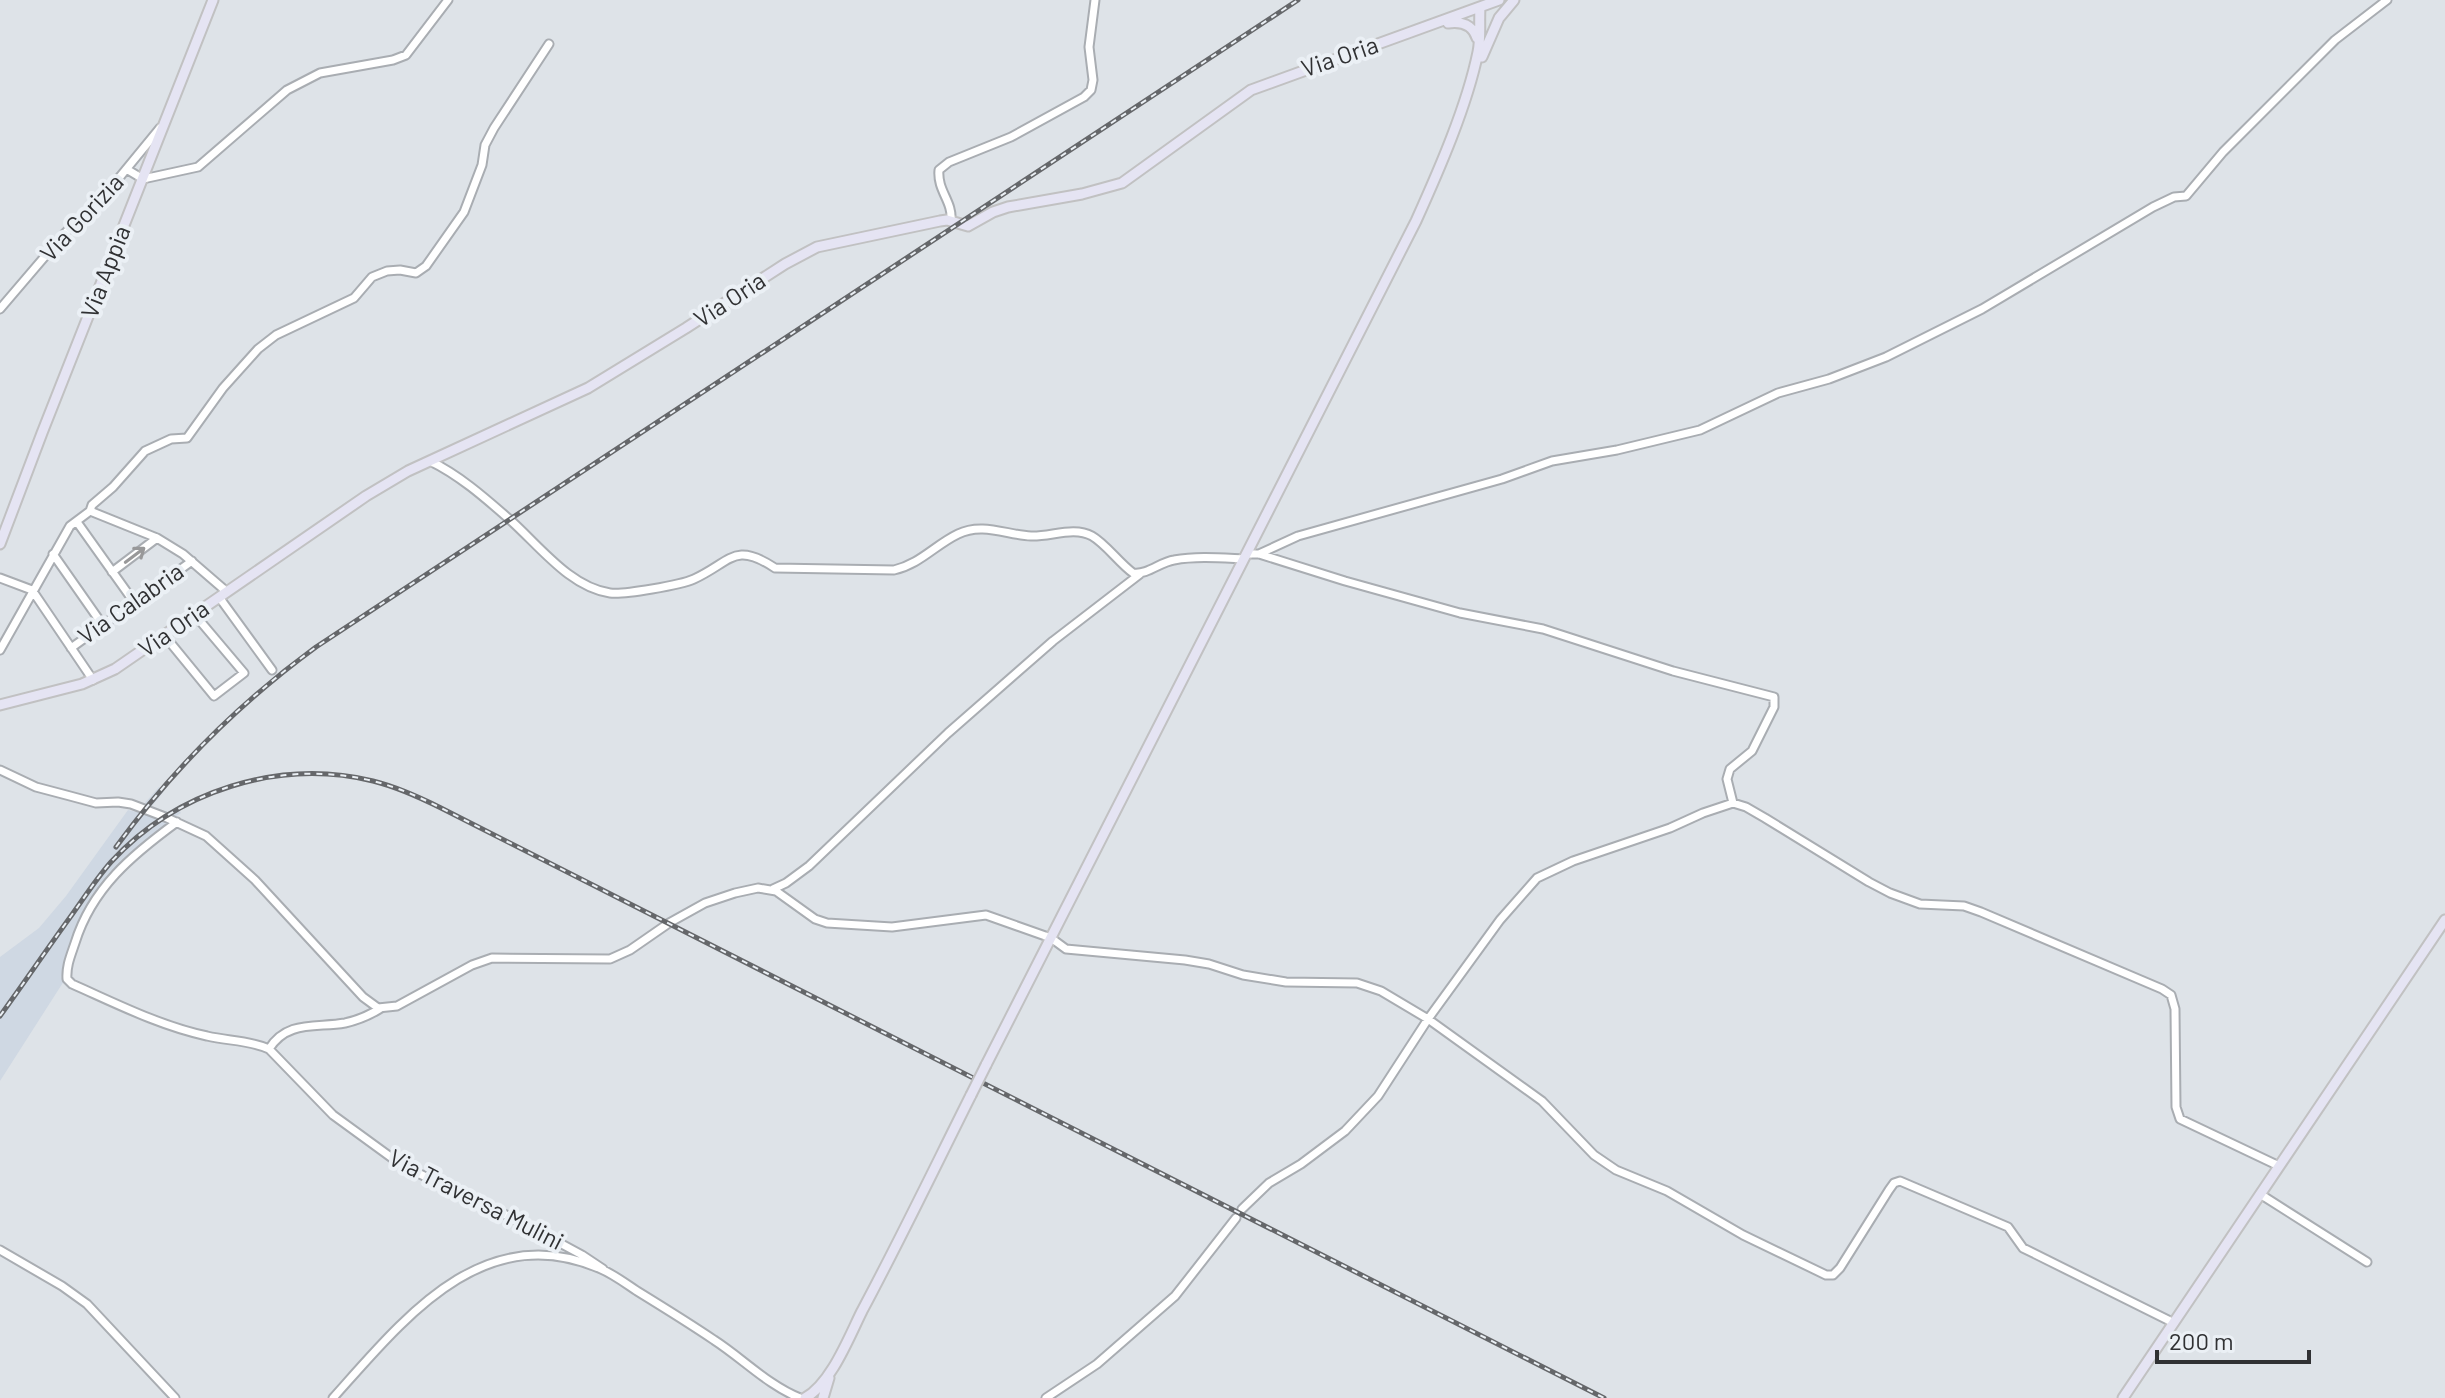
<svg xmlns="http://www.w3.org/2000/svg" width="2445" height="1398" font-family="Barlow,sans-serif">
<rect width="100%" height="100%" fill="#dee3e8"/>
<path fill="#cfd8e3" d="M159,787L164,791L151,807L165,814L176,807L181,813L168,821L169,824L123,860L109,874L81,915L61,977L64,981L0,1081V957L39,928L66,896L128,810L137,812Z"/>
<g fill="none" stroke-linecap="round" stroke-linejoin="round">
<g stroke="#a9adb2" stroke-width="11">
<path id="minor" d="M128,170L143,179L198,167L287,90L320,73L393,60L406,55L448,0
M951,221C953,201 937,191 939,170L949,162L1011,137L1084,97L1091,90L1093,80L1089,47L1095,0
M0,309L64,234L105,195L160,128
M430,461C459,475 484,497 508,518C538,544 569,587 610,593C623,595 681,585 694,579C731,562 734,541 775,568L894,570C920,564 935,545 958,534C982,522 1007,535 1031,536C1050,537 1074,526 1092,536C1106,544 1119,563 1133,573C1148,575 1160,562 1174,560C1197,556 1221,558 1244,559
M90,511L157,538L183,554L227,592
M77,522L134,602
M53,554L102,624
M1247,554H1259L1345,581L1460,613L1543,629L1673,671L1774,697V707L1752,751L1730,769L1727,779L1733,803
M1259,554L1298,536L1502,479L1552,461L1617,450L1700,430L1778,393L1829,379L1886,357L1982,309L2153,207L2174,197L2186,196L2223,152L2335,40L2387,0
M112,572L157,538
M0,578L32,590L93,680
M219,597L272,670
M164,635L214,696L244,673L195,615
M71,648L192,561
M0,650L70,526L90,511L92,505L113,487L145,451L171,439L187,438L223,388L258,349L276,335L354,298L372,277L387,271L400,270L416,273L426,266L464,212L482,165L485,145L494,128L549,44
M0,770L36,787L70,796L96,803L118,802L131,804L165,817L206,836L255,880L363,997L378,1008L397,1006L472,965L492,958L610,959L630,950L669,923L705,903L735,893L758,888L776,891L815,919L827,923L892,927L986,915L1051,938L1066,949L1185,960L1209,964L1243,975L1286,982L1357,983L1381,991L1428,1019L1542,1101L1594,1155L1616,1170L1667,1191L1743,1235L1826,1275H1833L1840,1268L1889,1190L1894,1183L1900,1181L2008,1227L2023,1248L2174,1323
M177,822C132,855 92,888 75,943C71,955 66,966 67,979L72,984C115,1003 160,1026 207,1036C228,1041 249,1040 269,1049L333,1115L403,1166L521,1222L582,1255L603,1269
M773,889L786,883L809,866L948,733L1053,641L1140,574
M269,1049C287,1020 316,1028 345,1023C359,1020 370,1015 381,1008
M2260,1194L2367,1262
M1242,1209L1269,1183L1301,1164L1345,1131L1378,1096L1428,1019L1500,920L1537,878L1573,861L1670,828L1703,813L1733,803L1746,807L1765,818L1869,882L1890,893L1920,904L1964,906L1981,912L2162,989L2171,995L2175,1009L2176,1107L2180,1119L2279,1166
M0,1250L62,1286L87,1304L175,1398
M333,1398C403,1320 483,1217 601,1269C613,1274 625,1283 637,1291C663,1307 689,1323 714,1340C742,1358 769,1386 800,1398
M1046,1398L1097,1364L1175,1296L1236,1218"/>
</g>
<g stroke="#c1c1c2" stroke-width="13">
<path id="major" d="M1448,23C1461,21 1473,25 1477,38
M1482,57L1499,18L1514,0
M0,544L42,433L213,0
M0,705L82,684L115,669L366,496L408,471L588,388L686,328L785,264L817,247L940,221L947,220L968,226L993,212L1008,207L1082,194L1122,183L1251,90L1499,0
M986,1065L1416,221C1439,170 1467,106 1478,52C1481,38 1479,22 1480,8
M805,1398C831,1384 849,1337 862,1311C900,1240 935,1167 971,1095
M823,1398L829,1378
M2123,1398L2445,920"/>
</g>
<use href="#minor" stroke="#fff" stroke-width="7"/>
<use href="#major" stroke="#e5e4f3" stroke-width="9"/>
<g stroke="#65676a" stroke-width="5">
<path id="rail" d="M116,847C173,769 238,704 316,647L1298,0
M0,1016C24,983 47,949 71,916C84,898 96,879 111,862C176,791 279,758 373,781C397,787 419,797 441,808L1604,1398"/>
</g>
<use href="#rail" stroke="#ebf0f5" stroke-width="2" stroke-dasharray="6" stroke-linecap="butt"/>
<g stroke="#c1c1c2" stroke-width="13" stroke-linecap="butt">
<path id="major-bridge" d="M971,1095L986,1065"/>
</g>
<use href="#major-bridge" stroke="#e5e4f3" stroke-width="9"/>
</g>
<defs><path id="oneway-shaft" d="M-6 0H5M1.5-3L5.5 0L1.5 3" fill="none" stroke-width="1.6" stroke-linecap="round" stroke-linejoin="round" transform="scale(2)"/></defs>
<use stroke="#989899" href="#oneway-shaft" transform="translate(135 555) rotate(-37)"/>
<g text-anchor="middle" stroke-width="8" stroke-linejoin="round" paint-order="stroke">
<g font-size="24" fill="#303133" stroke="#ebf0f5">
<text transform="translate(1340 57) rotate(-19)" y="8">Via Oria</text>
<text transform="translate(82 218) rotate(-47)" y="8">Via Gorizia</text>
<text transform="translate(106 272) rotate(-69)" y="8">Via Appia</text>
<text transform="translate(730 300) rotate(-33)" y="8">Via Oria</text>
<text transform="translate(131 604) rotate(-35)" y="8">Via Calabria</text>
<text transform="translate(174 629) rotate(-35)" y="8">Via Oria</text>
<text transform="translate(476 1200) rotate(27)" y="8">Via Traversa Mulini</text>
</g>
</g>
<path d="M2157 1350v12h152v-12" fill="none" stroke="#303133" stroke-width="4"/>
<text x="2169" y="1350" font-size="24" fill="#303133" stroke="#ebf0f5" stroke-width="6" paint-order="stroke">200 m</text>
</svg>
